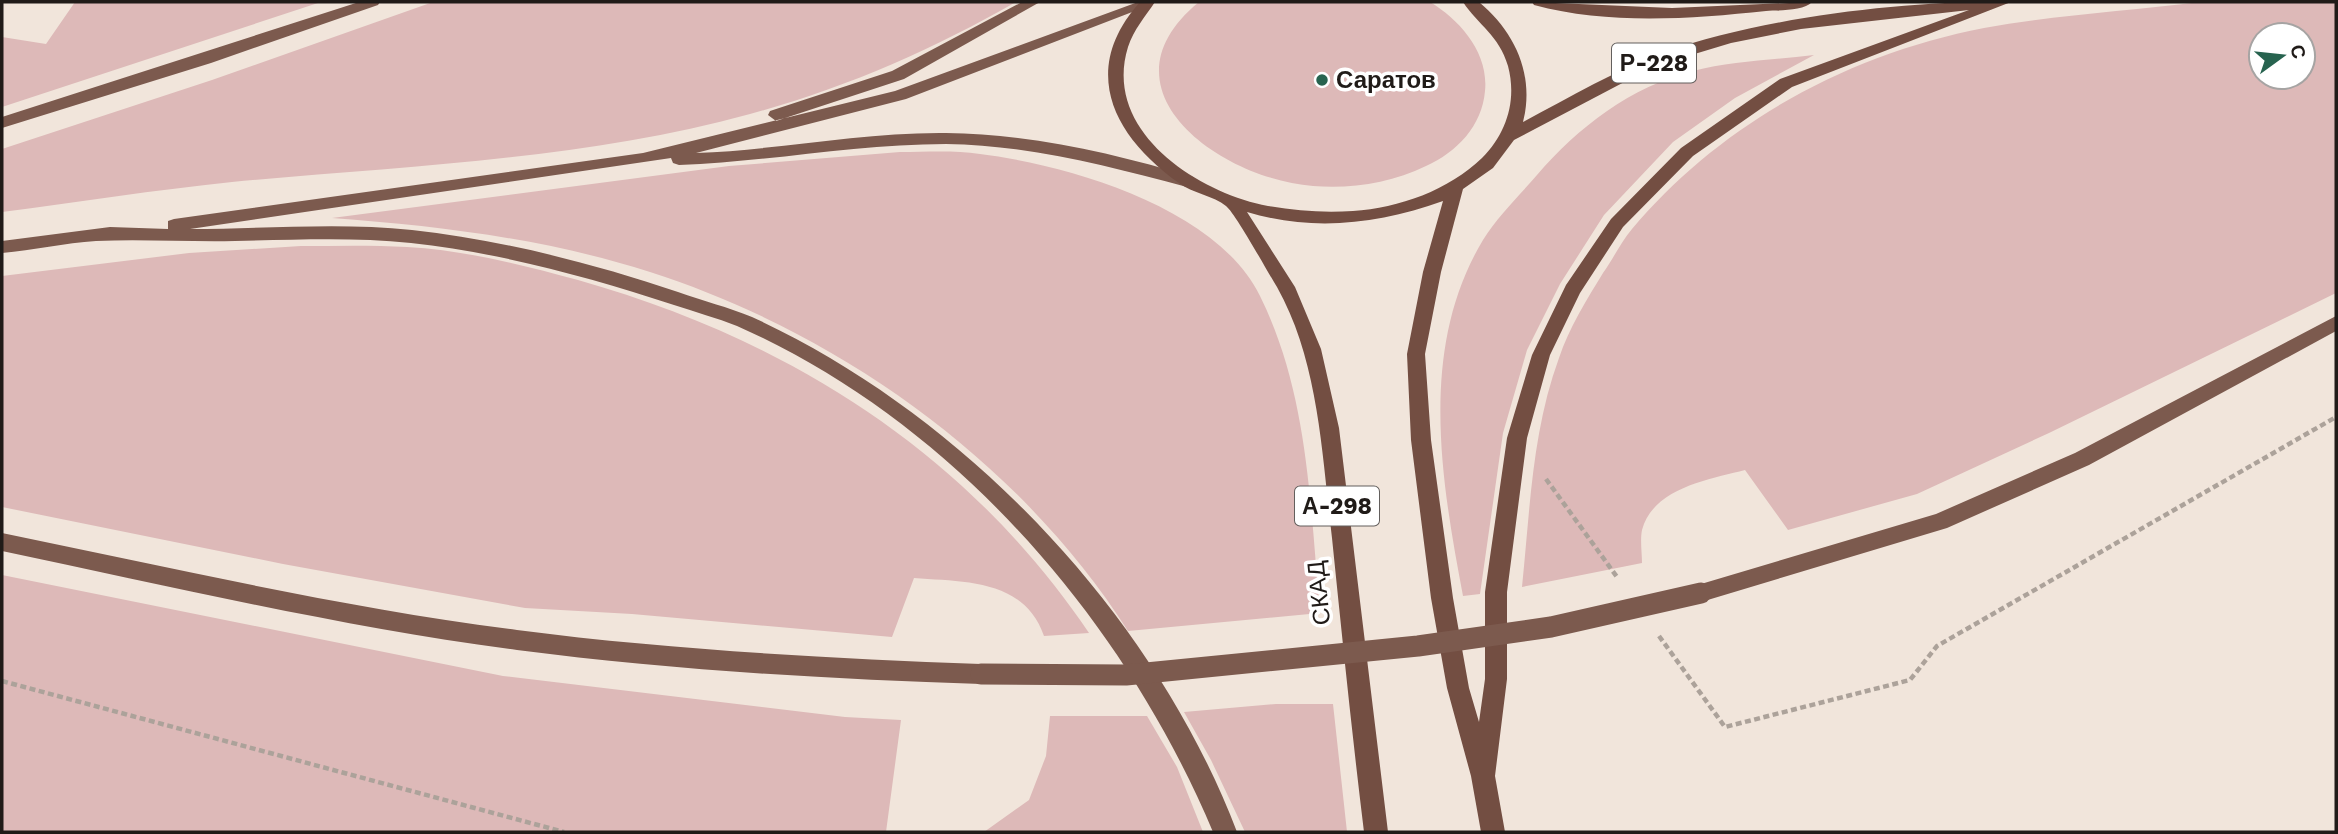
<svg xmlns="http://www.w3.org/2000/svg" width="2338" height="834" font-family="'Work Sans',sans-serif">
<rect width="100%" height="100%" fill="#f1e5db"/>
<path fill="#ddb9b8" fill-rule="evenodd" d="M75,2H321L2,107V37L46,44Z
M433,2H1016C932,50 843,89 750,114C582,160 404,166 232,182C155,190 79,202 2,212V149L212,80Z
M1199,2H1430C1460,20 1489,53 1485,91C1482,126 1457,152 1426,166C1391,183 1352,189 1313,186C1221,179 1093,89 1199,2Z
M2200,2H2336V293L2049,433L1917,494L1788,530L1745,470C1710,479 1653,488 1642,530C1640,540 1642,553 1642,563L1522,587C1530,510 1532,431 1559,358C1569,328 1587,299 1603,273C1613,259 1621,242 1632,229C1721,123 1849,54 1984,28C2055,15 2128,11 2200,2ZM2303,35V77H2261V35Z
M1814,55L1735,98L1673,142L1604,215L1560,284L1527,350L1503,433L1480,594L1463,596C1441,479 1418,348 1483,240C1497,217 1519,196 1537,175C1577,128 1632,86 1693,71C1732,61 1775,60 1814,55Z
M900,152C926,152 954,150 980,154C1070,165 1217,208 1260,296C1309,395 1310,506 1320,613L1128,631C1020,462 840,333 650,272C547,239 440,226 332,218L729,166Z
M301,246C336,246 372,245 407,247C464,250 523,265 578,280C787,339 966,451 1089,633L1044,636C1024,579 965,582 914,578L892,637L632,614L525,608L283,564L2,507V276L189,253Z
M2,575L503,676L845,717L901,720L886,832H2Z
M1276,704H1333L1347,832H1245L1211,760L1184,712Z
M1050,716H1147L1177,767L1203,832H984L1029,800L1046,756Z"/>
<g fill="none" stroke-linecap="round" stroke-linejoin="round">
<path stroke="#aca29a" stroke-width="4.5" stroke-dasharray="6 3.5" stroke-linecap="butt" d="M1546,479L1617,577
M1659,636L1725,727L1910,680L1937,646L2336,417
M2,681L564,832"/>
<path fill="#7c5a4e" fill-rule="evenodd" d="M359,2H380L378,5L211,63L2,128V117Z
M1022,2H1040L904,79L776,121L768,115L770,111L892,71Z
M1138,2L1153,4L906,99L696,153C779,150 862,132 946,133C1030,134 1113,153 1193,177L1195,181L1193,185L1187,187C1107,166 1028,145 946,144C856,144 768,162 679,165L673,163L671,158L190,229C264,229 338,222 412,230C502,240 592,263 678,292C703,301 728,307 752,317C964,414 1154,614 1237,832H1213C1123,618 952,421 737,326C717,318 695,312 674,305C589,277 501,253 411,243C353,237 294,240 235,241C189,242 142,239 96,241C65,243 33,250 2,253V241L110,227L168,229V221L174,219L643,153L895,91Z
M2336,316V331L2089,465L1947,528L1701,602L1694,600L1690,593L1694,586L1701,584L1936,514L2075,453Z
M2,533C173,568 344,608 517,630C671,650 826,658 981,664L989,667L992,674L989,681L981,684C826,679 671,670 517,650C343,627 173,587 2,551Z"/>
<path fill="#734e42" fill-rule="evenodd" d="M1140,2H1155C1145,17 1134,29 1128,47C1102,131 1197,192 1268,206C1296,211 1325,213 1353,211C1399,208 1449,190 1482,158C1507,133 1517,100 1508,66C1499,35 1478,25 1463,2H1479C1515,32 1535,75 1523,122C1570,97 1616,70 1666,52C1761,17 1913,0 2011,2L1792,87L1693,156L1623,227L1580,293L1550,355L1527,438L1507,592V679L1495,776L1505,832H1481L1471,776L1447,688L1431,598L1411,440L1407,354L1423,272L1443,201C1378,224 1314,232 1247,212L1295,287L1321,349L1339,428L1388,832H1364C1352,734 1342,636 1332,538C1322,455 1319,362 1277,287C1268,273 1236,214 1226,206C1214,196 1192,193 1179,183C1113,136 1079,70 1140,2ZM1969,10L1780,79L1681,148L1611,219L1566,285L1532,355L1507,438L1485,592V679L1479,722L1469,688L1453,598L1431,440L1425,354L1441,272L1463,189L1493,168L1514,140L1630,79L1678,59L1731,43L1801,29Z
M1532,2L1672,8L1812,2C1804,11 1779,10 1766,11C1690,19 1608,25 1534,5Z"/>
<path stroke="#7c5a4e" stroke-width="21" d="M981,674L1126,675L1418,646L1551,627L1701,593"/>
</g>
<circle fill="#27634f" stroke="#fff" stroke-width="2.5" cx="1322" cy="80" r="7"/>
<g text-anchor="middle" stroke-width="7" stroke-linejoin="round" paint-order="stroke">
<g fill="#fff" stroke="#635f5d" stroke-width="2">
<rect x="1612" y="43.5" width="84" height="39" rx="5"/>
<rect x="1295" y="486.5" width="84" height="39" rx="5"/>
</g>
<g font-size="23" font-weight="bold" fill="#201b18">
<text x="1654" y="71">Р-228</text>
<text x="1337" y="514">А-298</text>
</g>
<g font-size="24" font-weight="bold" fill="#201b18" stroke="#fff" text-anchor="start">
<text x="1336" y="88">Саратов</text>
</g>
<g font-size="24" fill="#201b18" stroke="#fff">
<text transform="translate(1319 593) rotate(-96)" y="8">СКАД</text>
</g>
</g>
<rect width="2338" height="834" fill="none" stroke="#201b18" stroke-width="7"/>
<g transform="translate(2282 56) rotate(75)"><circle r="33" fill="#ffffff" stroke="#a6a4a3" stroke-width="2"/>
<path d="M0-5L12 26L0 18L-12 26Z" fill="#27634f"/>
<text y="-10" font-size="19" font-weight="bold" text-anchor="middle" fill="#201b18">С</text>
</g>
</svg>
